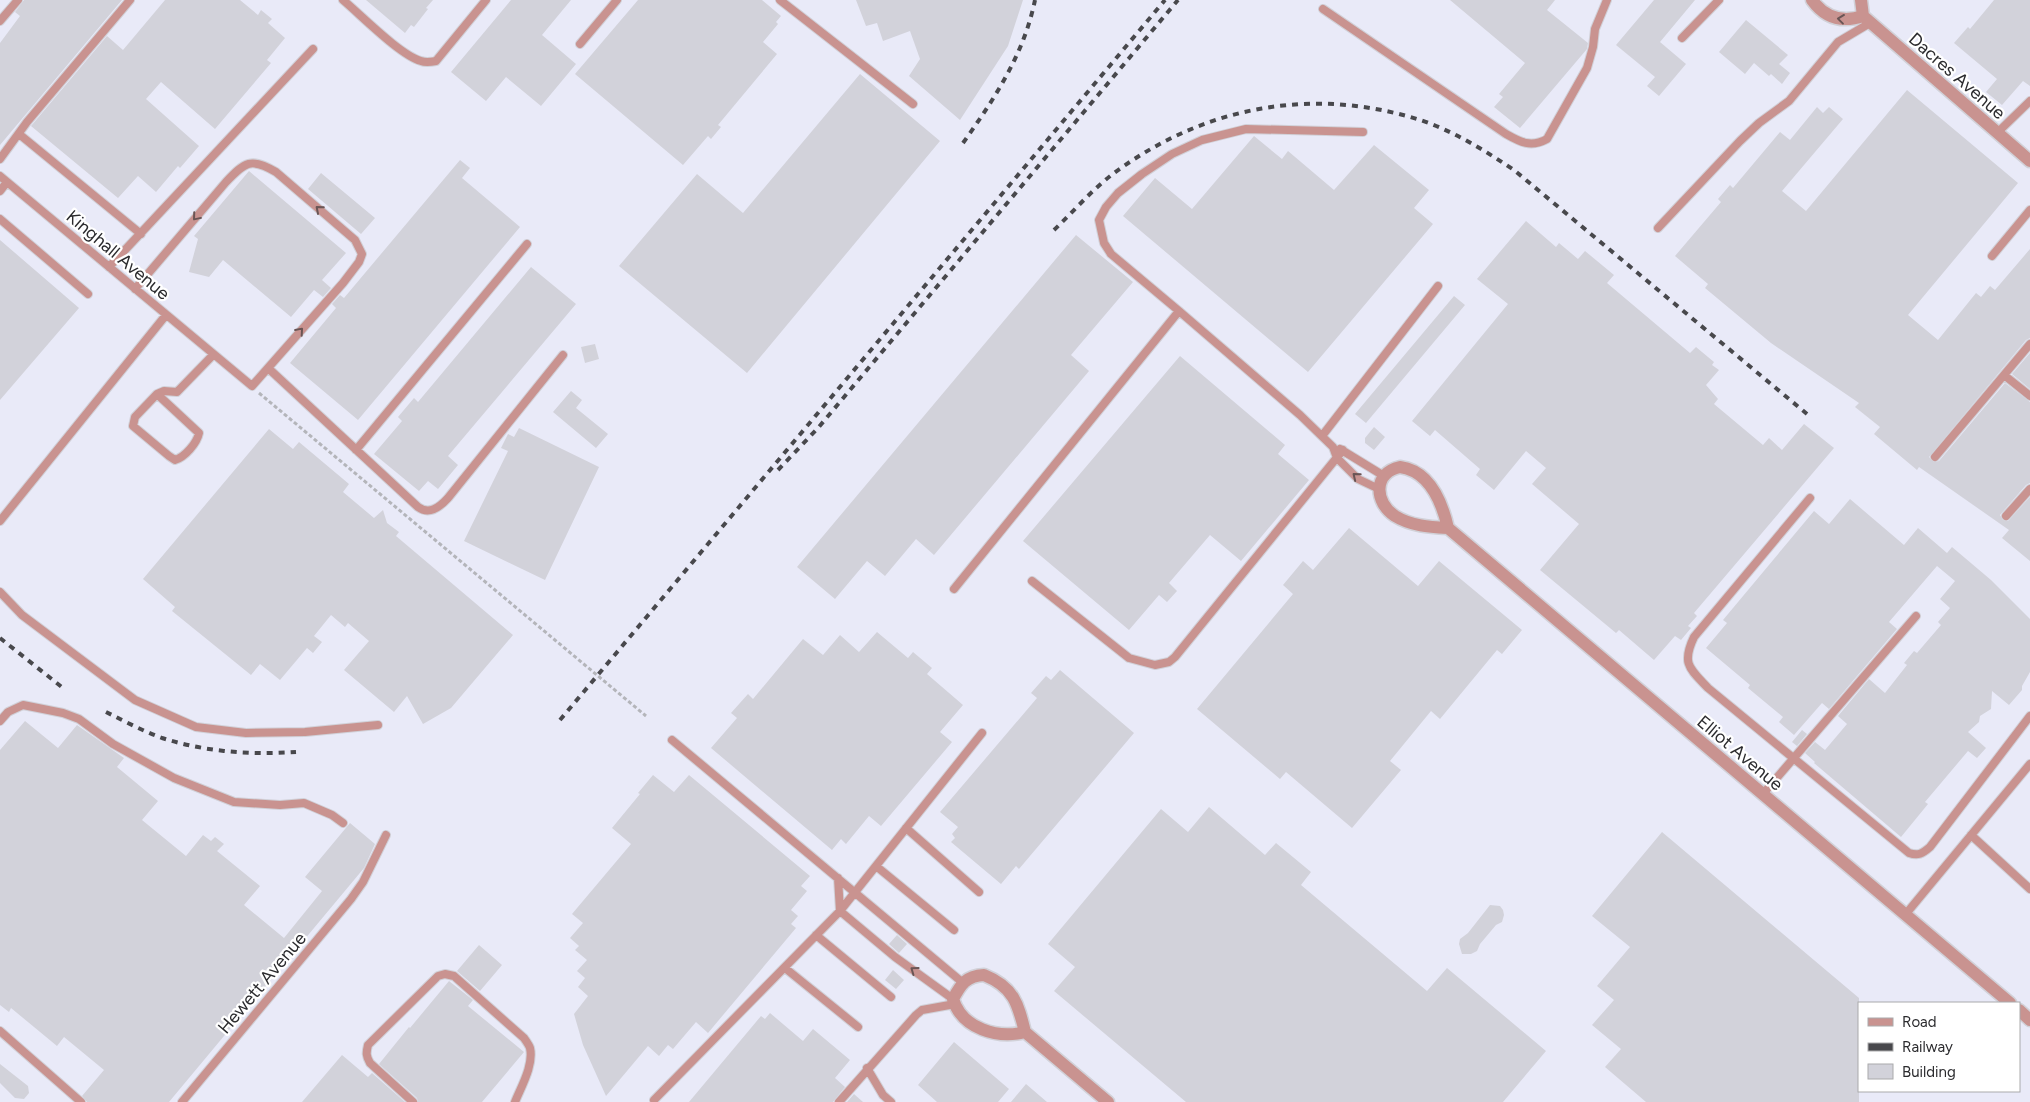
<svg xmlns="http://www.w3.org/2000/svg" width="2030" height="1102" font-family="Figtree,sans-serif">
<rect width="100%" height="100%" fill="#f5f6fd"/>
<path fill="#e9eaf8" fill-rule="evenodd" d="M0,0H2030V1102H0ZM1859,1003H2019V1091H1859Z"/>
<path fill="#d2d2da" d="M24,0H122L0,145V43L20,16L15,12Z
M165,0H240L258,15L261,10L272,19L268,23L285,38L267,60L271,63L215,129L161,82L146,99L199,146L180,168L178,166L156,192L138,176L118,198L31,126L107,36L123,50Z
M366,0H433L426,8L428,9L414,27L411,25L405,33Z
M511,0H571L542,35L576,64L541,106L506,77L486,101L451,72Z
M638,0H762L781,16L776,22L778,24L763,42L777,54L718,125L721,127L711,139L708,136L683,165L575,74Z
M856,0H1023L1008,46L960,120L909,76L920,59L910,31L883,41L877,23L866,26Z
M1450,0H1555L1547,10L1588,43L1587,49L1520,128L1494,107L1503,97L1499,94L1525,63Z
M1654,0H1695L1660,42L1686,64L1659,96L1647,86L1655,77L1616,45Z
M1994,0H2030V86L2023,81L2002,105L1986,92L1997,79L1954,43L1968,27L1970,29Z
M1746,20L1788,55L1779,64L1790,73L1782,84L1771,74L1769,76L1754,63L1745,74L1719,52Z
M860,74L940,141L747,373L619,266L697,174L743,213Z
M1907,90L2018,183L1908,315L1938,340L1976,293L1981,297L1990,286L1995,290L2030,249V338L2026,340L1929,457L1934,462L1939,461L2005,383L2030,402V483L2026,485L2000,515L2003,520L2008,521L2030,497V561L2002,538L2009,530L1919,467L1917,470L1874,434L1880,427L1855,407L1859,403L1771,343L1705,288L1708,284L1675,256L1721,202L1718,199L1730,185L1733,188L1780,132L1790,140L1817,107L1823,113L1829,107L1843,119L1782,191L1806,211Z
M1254,136L1282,159L1288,151L1334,190L1374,145L1429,190L1414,208L1433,224L1308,372L1123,216L1155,178L1192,209Z
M460,160L470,168L462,178L520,227L358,420L290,363L336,308L332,304L340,295L344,298Z
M249,171L346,253L322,280L331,288L323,297L314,290L291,317L223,260L209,277L189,272L198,239L194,236Z
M321,173L375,218L361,234L308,189Z
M1526,221L1556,247L1559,243L1578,259L1585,251L1614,275L1607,283L1690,353L1696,347L1714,362L1712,365L1719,370L1706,385L1718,399L1714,404L1763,445L1769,438L1782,450L1804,424L1834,448L1694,613L1697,616L1688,626L1691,628L1681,640L1675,636L1654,660L1619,630L1616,633L1540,570L1579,524L1532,484L1546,468L1526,451L1494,490L1476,475L1480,469L1435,430L1430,436L1412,421L1508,304L1477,279Z
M1076,235L1133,282L1071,355L1089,371L934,555L916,539L885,576L867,561L835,599L797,567Z
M0,240L79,308L0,400Z
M531,267L576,304L448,456L458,465L438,489L428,481L419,491L374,454L402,421L398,417L414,398L418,402Z
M1454,296L1465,305L1366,423L1355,414Z
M595,344L599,359L585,363L581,347Z
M2030,353V389L2012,374Z
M1180,356L1285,445L1278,454L1309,480L1241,561L1210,535L1169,583L1177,591L1167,602L1159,595L1129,630L1023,541Z
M571,391L582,400L576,408L608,434L596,448L553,412Z
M1374,427L1385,437L1374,450L1365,443V438Z
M519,428L599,467L545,580L464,541L508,451L501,448L508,434L514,437Z
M269,429L293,449L299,442L349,484L343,492L374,518L383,510L387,523L399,532L396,536L513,635L451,708L423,724L407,696L394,712L344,670L369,641L348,623L345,627L331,615L314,636L322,642L313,653L307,648L280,680L260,664L251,675L172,611L175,607L143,579Z
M1850,499L1904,545L1918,528L1947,553L1952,547L1991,580L2030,619V672L2022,686V690L2009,705L1992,691L1991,709L1980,716L1979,722L1968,732L1986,748L1977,758L1968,751L1925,802L1928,804L1901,837L1814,763L1815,762L1805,753L1815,742L1825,750L1847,724L1838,716L1869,679L1885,693L1907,665L1904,663L1914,651L1917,653L1941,625L1938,622L1950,608L1940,599L1955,581L1937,566L1889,622L1897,629L1829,709L1822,703L1794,735L1779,722L1783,717L1748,688L1750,685L1706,648L1727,623L1723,620L1814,511L1829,524Z
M1349,528L1418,586L1439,561L1522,630L1502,654L1497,650L1440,719L1431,711L1390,761L1401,770L1352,828L1286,772L1280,779L1197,709L1293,594L1283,585L1303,561L1313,570Z
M877,632L908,658L913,652L932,668L927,674L963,705L940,732L952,742L881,826L869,816L846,844L841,839L832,850L711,748L737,718L731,713L748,694L753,699L803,639L823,655L840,635L859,652Z
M1060,670L1134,733L1019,869L1016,866L1001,884L951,842L955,838L952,834L958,827L940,812L1037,698L1031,693L1046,676L1051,680Z
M25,721L58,748L77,725L124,758L117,767L158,801L142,820L186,856L203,835L211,841L215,837L224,844L217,851L260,886L244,905L284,938L322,891L305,877L350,823L375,844L364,868L169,1102H87L82,1096L104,1070L64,1037L57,1046L11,1008L9,1012L0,1005V750Z
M1802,730L1807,734L1797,746L1792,742Z
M653,775L674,792L689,775L810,876L801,886L807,891L791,910L798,916L791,924L796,928L708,1033L696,1022L673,1049L668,1045L659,1056L648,1046L606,1096L583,1045L574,1014L588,996L578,987L585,978L577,971L587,960L575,950L579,946L570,938L583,923L572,914L631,844L612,828L640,794L638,793Z
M1209,807L1265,855L1276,843L1311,872L1301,885L1427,991L1447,968L1546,1051L1503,1102H1186L1054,991L1075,967L1048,944L1161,809L1188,832Z
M1662,832L1859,998V1102H1646L1605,1067L1621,1049L1592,1025L1614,1000L1597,986L1630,947L1592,916Z
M1490,905L1500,906L1503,910L1504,915L1502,922L1496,925L1480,944L1477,951L1471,954H1462L1459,944L1460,939L1468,933Z
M897,935L907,944L899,953L889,944Z
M479,945L502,965L480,991L457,971Z
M893,970L904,980L896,989L885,980Z
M449,981L473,1000L468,1006L524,1052L482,1102H418L417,1098L379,1064L409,1027L410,1028Z
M770,1013L803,1041L813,1029L850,1060L835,1078L845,1087L833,1102H689L761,1016L765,1019Z
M954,1042L1009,1089L998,1102H937L918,1085Z
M342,1055L368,1077L372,1073L405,1102H302Z
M0,1064L28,1086L29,1093L24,1099L15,1098L0,1083Z
M1026,1084L1047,1102H1011Z
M854,1094L863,1102H847Z"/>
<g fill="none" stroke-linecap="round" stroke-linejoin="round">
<g stroke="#d1d1d8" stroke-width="10">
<path id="lane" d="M343,0C362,16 400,55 421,61C426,63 431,62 436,61L486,0
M780,0L913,104
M1323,9L1506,134C1520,142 1531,148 1547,139L1587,68L1593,47L1595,29L1607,0
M0,21L18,0
M1682,38L1719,0
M580,44L617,0
M1363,132L1246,129L1202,140L1172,154L1142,174L1118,193L1106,207L1099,220L1104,243L1111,254L1179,311L1300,415L1333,447L1337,458L1358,479L1379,489
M1997,133L2030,101
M19,134L141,234
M0,159L27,122L130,0
M0,176L252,386L343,283L359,262L362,254L355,240L276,172C251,157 245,162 226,182L135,289
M0,191L7,182
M0,219L88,294
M1658,228L1740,141L1759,123L1789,101L1838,42L1870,23
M1992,256L2030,210
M109,267L313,49
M268,368L418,507C429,515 439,508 448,498L563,355
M2004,375L2030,396
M157,394L199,433C197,443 185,457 175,460L169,456L133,426L135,417L157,394L164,391L177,392L213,355
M1322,436L1438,286
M1340,449L1384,476
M356,450L527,244
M1935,457L2030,344
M1810,498L1694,637C1681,664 1690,669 1708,688L1909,853C1918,856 1922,854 1930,847L2030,716
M2006,516L2030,489
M0,521L166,315
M1032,581L1129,658L1155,665L1169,662L1175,657L1343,450
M954,589L1179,311
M0,592L22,615L135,700L196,727L246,733L305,732L378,725
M0,721L8,712L23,705L63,713L79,719L113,744L174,778L234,802L280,805L304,803L332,815L343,823
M672,740L962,982
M1762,795L1916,616
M906,828L979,892
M1971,835L2030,889
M876,866L954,930
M838,878L840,911L895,957L953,999
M1905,915L2030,764
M816,935L891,997
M785,968L858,1027
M0,1031L81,1102
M867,1068L883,1095L891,1102
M654,1100L840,911L982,733
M182,1102L351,899L363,882L386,835
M413,1102L370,1063C366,1056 366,1053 368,1045L438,976L445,974L454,976L524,1038C526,1041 529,1045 530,1048C534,1065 521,1087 515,1102
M839,1102L916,1015L922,1010L955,1004"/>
</g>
<g stroke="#d1d1d8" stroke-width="15">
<path id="street" d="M1812,0C1825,18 1842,23 1863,16L1861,0
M1863,16L2030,161
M1400,467C1430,471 1442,502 1448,528C1430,527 1411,526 1395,516C1374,502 1373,473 1400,467Z
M1448,528L2010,1003
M984,975C1014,987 1018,1004 1025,1032C998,1039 962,1029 953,999C961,984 966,976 984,975Z
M2019,1010L2030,1020
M1025,1032L1108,1102"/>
</g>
<path stroke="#b4b5ba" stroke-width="3" stroke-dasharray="4 2.5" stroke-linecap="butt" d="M259,393L646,716"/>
<use href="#lane" stroke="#c99390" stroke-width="8"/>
<use href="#street" stroke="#c99390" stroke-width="12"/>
<path stroke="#48484c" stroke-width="4" stroke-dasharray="6 6" stroke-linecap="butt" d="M963,143C995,98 1024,54 1035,0
M1054,230C1076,209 1096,185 1121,168C1209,106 1313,87 1417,119C1452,130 1484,150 1514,170L1807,414
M778,470L818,428L1178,0
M0,638L63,688
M106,712C124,721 143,731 162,738C206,752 250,755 296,752
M560,720L1165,0"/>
</g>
<defs><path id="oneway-chevron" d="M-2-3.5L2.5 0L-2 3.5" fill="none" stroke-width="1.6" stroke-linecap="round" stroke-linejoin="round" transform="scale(1.25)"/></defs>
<g stroke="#6a5555">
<use href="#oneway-chevron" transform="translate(1841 19) rotate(-173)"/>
<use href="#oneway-chevron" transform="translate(319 209) rotate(-139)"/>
<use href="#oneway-chevron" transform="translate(196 217) rotate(130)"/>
<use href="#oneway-chevron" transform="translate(300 331) rotate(-49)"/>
<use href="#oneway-chevron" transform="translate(1356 476) rotate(-141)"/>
<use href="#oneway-chevron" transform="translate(914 970) rotate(-144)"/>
</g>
<g text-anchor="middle" stroke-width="4.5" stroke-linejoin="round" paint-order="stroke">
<g font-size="18" fill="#2b2b2e" stroke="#fff">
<text transform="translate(1957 76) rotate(41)" y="6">Dacres Avenue</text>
<text transform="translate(118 255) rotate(40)" y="6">Kinghall Avenue</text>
<text transform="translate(1740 753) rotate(40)" y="6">Elliot Avenue</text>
<text transform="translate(262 983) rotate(-50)" y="6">Hewett Avenue</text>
</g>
</g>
<rect x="1858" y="1002" width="162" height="90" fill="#ffffff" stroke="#aaaaab"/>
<rect x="1868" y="1018" width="25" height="8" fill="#c99390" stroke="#aaaaab"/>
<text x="1902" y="1027" font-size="15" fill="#2b2b2e">Road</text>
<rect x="1868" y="1043" width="25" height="8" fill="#48484c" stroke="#aaaaab"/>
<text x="1902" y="1052" font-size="15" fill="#2b2b2e">Railway</text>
<rect x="1868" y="1064" width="25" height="15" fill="#d2d2da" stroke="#aaaaab"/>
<text x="1902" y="1077" font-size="15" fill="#2b2b2e">Building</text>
</svg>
